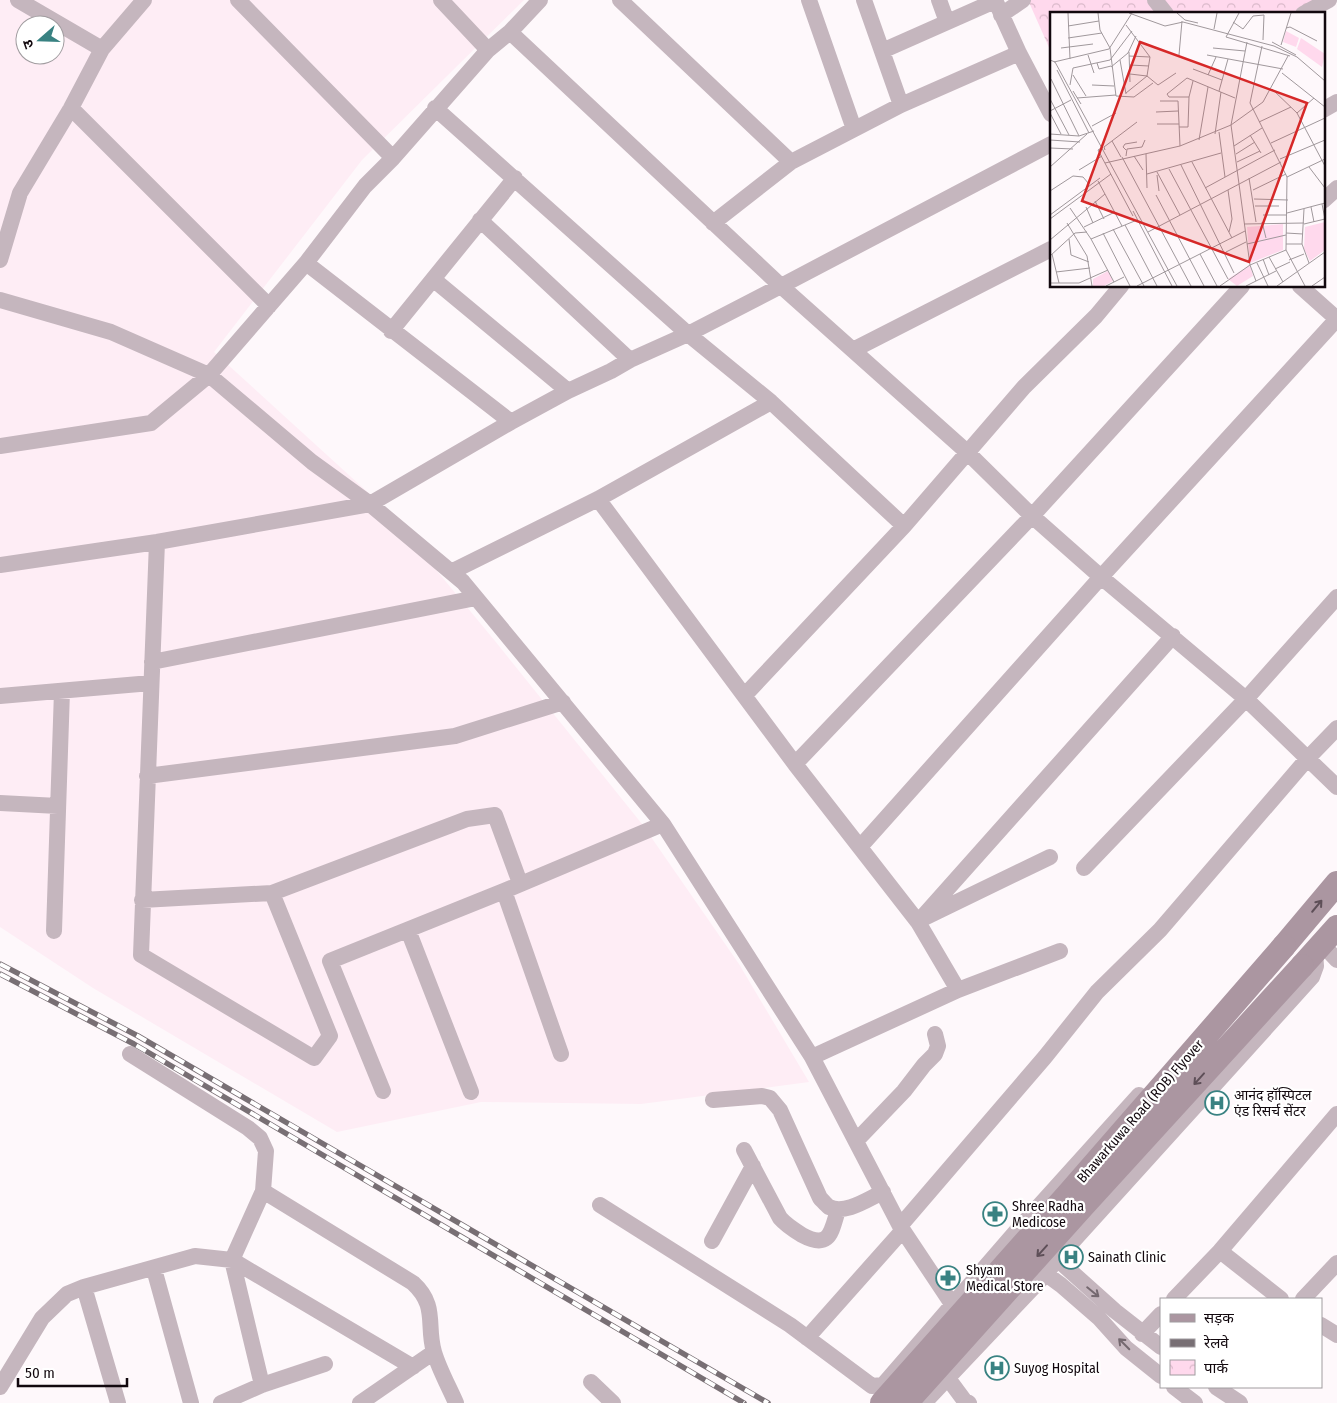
<svg xmlns="http://www.w3.org/2000/svg" width="1337" height="1403" font-family="'Fira Sans Condensed','Noto Sans Devanagari',sans-serif">
<defs>
<pattern id="park-crowns" width="20" height="18" patternUnits="userSpaceOnUse" patternTransform="scale(1.25)"><rect width="20" height="18" fill="#ffd9ed"/><path d="M2 6a3 3 0 1 1 6 0M12 15a3 3 0 1 1 6 0" fill="none" stroke="#dab9ca"/></pattern>
</defs>
<rect width="100%" height="100%" fill="#fef8fb"/>
<path fill="#feedf5" fill-rule="evenodd" d="M0,0H524L362,160L214,352L384,507L495,641L642,824L739,964L809,1082L641,1104L481,1102L337,1132L93,988L0,927ZM25,25H55V55H25Z"/>
<path fill="url(#park-crowns)" d="M1028,0H1322L1292,14H1051V52Z"/>
<g fill="none" stroke-linecap="round" stroke-linejoin="round">
<path stroke="#c5b6be" stroke-width="16" d="M18,0L102,49
M238,0L393,158
M441,0L488,50
M620,0L791,162
M809,0L854,129
M864,0L901,105
M939,0L947,22
M995,0L1019,53L1051,114
M1155,0L1166,14
M1303,14L1329,0
M1001,15L1023,0
M510,32L781,286L967,452L1032,516L1101,577L1246,699L1337,787
M882,51L995,1
M71,108L269,306
M435,108L688,334L771,402L904,526
M1323,110L1337,102
M1323,201L1337,188
M480,220L630,360
M713,223L791,162L901,105L1019,53
M0,260L20,193L71,108L102,49L144,0
M306,263L511,422
M433,279L568,391
M1300,286L1337,319
M0,300L111,332L209,375L312,462L370,504L463,582L663,824L812,1057L900,1226L952,1304L987,1336
M391,331L515,178
M853,350L1051,249
M0,446L151,423L209,375L306,263L365,186L393,158L488,50L510,32L540,0
M598,499L795,764L918,922L958,990
M157,542L141,955L314,1058L330,1036L272,893
M0,565L157,542L370,504L511,422L568,391L611,371L630,360L688,334L781,286L1051,144
M451,572L598,499L771,402
M152,662L476,598
M745,695L904,526L1024,387L1096,316L1121,286
M0,696L151,683
M795,764L1032,516L1242,286
M147,776L455,736L563,702
M0,803L58,806
M860,847L1101,577L1337,319
M1084,868L1246,699L1337,597
M504,891L561,1054
M142,900L272,893L467,819L495,815L520,883
M926,917L1050,857
M918,922L1173,636
M408,930L471,1092
M54,931L62,691
M1322,944L1337,960
M130,1054L248,1128L260,1138L266,1151L263,1191L232,1260L262,1385
M812,1057L958,990L1060,951
M383,1091L330,961L504,891L663,824
M713,1100L762,1096L770,1098L780,1110L820,1198C823,1201 826,1205 829,1207C845,1215 868,1199 883,1192
M857,1140L904,1091L924,1065L935,1054L938,1046L935,1034
M744,1150L780,1218C786,1225 794,1230 802,1235C830,1250 831,1232 838,1210
M263,1191L413,1283C438,1306 426,1325 434,1352C439,1369 449,1387 456,1403
M600,1205L790,1325L872,1386L883,1385L1019,1228L1139,1095
M900,1226L1045,1057L1097,992L1160,930L1308,758L1337,728
M712,1241L753,1166
M1220,1251L1281,1299
M1057,1259L1115,1311L1161,1347
M154,1269L191,1403
M1046,1274L1061,1285L1099,1318L1126,1348L1161,1376
M84,1287L118,1403
M1174,1299L1220,1251L1337,1114
M1303,1299L1337,1263
M1321,1325L1337,1335
M1142,1334L1161,1314
M807,1338L903,1230
M947,1377L964,1400L969,1403
M591,1382L613,1403
M0,1387L42,1318L67,1294L84,1287L195,1256L232,1260L413,1367
M1174,1387L1195,1403
M1216,1387L1240,1403
M221,1403L262,1385L325,1364
M360,1403L434,1352
M924,1403L1046,1274L1057,1259L1312,977L1316,966L1315,951"/>
<path stroke="#ab96a1" stroke-width="24" d="M1284,946L1337,883
M1302,966L1337,927"/>
<g stroke="#786f74" stroke-width="5.5">
<path id="rail" d="M0,964L138,1036L768,1403
M0,974L134,1044L744,1403"/>
</g>
<use href="#rail" stroke="#fff" stroke-width="4" stroke-dasharray="11" stroke-linecap="butt"/>
<path stroke="#ab96a1" stroke-width="24" d="M882,1403L1070,1192L1284,946
M906,1403L1083,1206L1302,966"/>
</g>
<defs><path id="oneway-shaft" d="M-6 0H5M1.5-3L5.5 0L1.5 3" fill="none" stroke-width="1.6" stroke-linecap="round" stroke-linejoin="round" transform="scale(1.25)"/></defs>
<g stroke="#5e4f58">
<use href="#oneway-shaft" transform="translate(1317 906) rotate(-50)"/>
<use href="#oneway-shaft" transform="translate(1199 1079) rotate(132)"/>
<use href="#oneway-shaft" transform="translate(1042 1251) rotate(132)"/>
</g>
<g stroke="#74686f">
<use href="#oneway-shaft" transform="translate(1093 1292) rotate(39)"/>
<use href="#oneway-shaft" transform="translate(1124 1344) rotate(-135)"/>
</g>
<defs>
<g id="hospital-ring" transform="scale(1.25)"><circle r="9.5" fill="#fff" stroke="#398282" stroke-width="1.5"/><path d="M-5-5h3v3.5h4V-5h3V5h-3V1.5h-4V5h-3Z" fill="#398282"/></g>
<g id="pharmacy-ring" transform="scale(1.25)"><circle r="9.5" fill="#fff" stroke="#398282" stroke-width="1.5"/><path d="M-2-6h4v4h4v4h-4v4h-4v-4h-4v-4h4Z" fill="#398282"/></g>
</defs>
<g fill-rule="evenodd">
<use href="#hospital-ring" x="1217" y="1103"/>
<use href="#pharmacy-ring" x="995" y="1214"/>
<use href="#hospital-ring" x="1071" y="1257"/>
<use href="#pharmacy-ring" x="948" y="1278"/>
<use href="#hospital-ring" x="997" y="1368"/>
</g>
<g text-anchor="middle" stroke-width="4.5" stroke-linejoin="round" paint-order="stroke">
<g font-size="14" fill="#12080e" stroke="#fff" text-anchor="start">
<text x="1234" y="1100">आनंद हॉस्पिटल<tspan x="1234" dy="16">एंड रिसर्च सेंटर</tspan></text>
<text x="1012" y="1211">Shree Radha<tspan x="1012" dy="16">Medicose</tspan></text>
<text x="1088" y="1262">Sainath Clinic</text>
<text x="966" y="1275">Shyam<tspan x="966" dy="16">Medical Store</tspan></text>
<text x="1014" y="1373">Suyog Hospital</text>
</g>
<g font-size="14" fill="#12080e" stroke="#fff">
<text transform="translate(1140 1111) rotate(-49)" y="5">Bhawarkuwa Road (ROB) Flyover</text>
</g>
</g>
<g transform="translate(1050 12)">
<rect width="275" height="275" fill="#fef8fb"/>
<path d="M236,19L249,26L246,35L233,30ZM251,26L275,42L272,55L247,37Z" fill="#ffd9ed"/>
<path d="M275,210V238L260,249L254,237L255,215ZM233,212V238L200,251L197,215ZM200,253L203,264L187,274L178,267ZM58,259L63,269L54,274H43V267Z" fill="#ffd9ed"/>
<path fill="none" stroke="#a0989c" stroke-width="1" d="M18,1L20,47M48,1L50,18L60,36L66,84L84,85L103,71M79,1L115,14L133,10L224,34L247,45L275,69M127,1L135,8L148,11M189,1L176,25L240,44M183,10L193,17L203,4L214,3L213,28M76,13L100,45L97,64L76,81M18,14L49,9M236,16L240,15L267,29M164,17L167,1M18,26L52,21M197,30L181,113L200,253L206,269M222,30L246,43M231,33L241,1M212,34L200,91L237,165L236,238L255,274M11,36L43,32M163,36L195,39M79,40L80,70M38,43L44,61M129,43L132,9M157,43L233,57M79,44L100,45M0,48L5,50L127,274M70,48L76,82M4,50L59,37L82,1M47,51L49,57L61,54M80,53L99,54M61,55L78,41L86,24M143,57L172,68M7,58L39,121M232,61L275,95M80,62L97,64L108,73L126,61M23,63L36,84M158,63L166,45M1,67L29,124M20,73L23,56L60,48L82,19M42,73L64,74M222,77L247,101L275,154M23,79L31,92M169,79L178,47M139,85H119L117,82L137,66L185,86M27,86L66,83M0,87L19,123M110,89H128L130,134M0,99L21,88M106,100L128,99M0,101L11,122M247,101L264,86M209,110L241,95M107,112H129M42,114L66,101M129,115H138L139,85L143,69M169,120L175,165M0,122L29,124L44,119M165,122L171,80M200,123L211,141M0,128L30,130M149,128L158,75M62,129L71,145M221,131L275,106M184,134L212,116M53,135L48,138L83,204M0,136L23,137M55,138L54,135L87,110M76,138L73,135L75,132L87,130M96,142L97,176M186,142L205,130M76,144L77,137L92,135L95,128M84,144L93,158M72,145L141,274M230,147L275,128M142,150L182,226M187,150L210,139M55,151L130,134L181,113L213,90L238,44M131,153L184,261M0,155L37,122M259,155L275,176M119,157L178,267M29,158L52,144M107,160L130,203M97,162L171,141M107,163L109,179M237,165L275,147M199,166L206,210M48,169L72,214M155,176L225,138M178,178L182,207L179,220M203,178L236,162M0,179L23,164L33,165L39,172M106,183L154,274M204,187L238,188M45,189L54,207M205,194H229M36,195L43,211M261,195L264,210M20,196L41,227L64,270M254,197L252,232L259,251M83,199L122,274M237,201L275,191M0,203L50,166M213,203H237M0,207L61,162M212,210L216,226M17,211L37,244L42,274M194,212L254,211M254,212L275,207L272,192M75,213L107,274M34,215L65,200M63,217L94,274M98,220L231,150M53,221L80,274M236,221L253,222M19,227L21,243L39,250M41,227L87,208M0,228L55,182M197,232L236,223M236,232H252M176,240L196,230M2,242L9,271M150,242L167,274M0,244L25,221L37,220M219,245L233,270M213,247L219,263M239,248L254,242M207,251L218,274M225,257L240,250M6,260L40,256M0,271H29L58,258M56,274L74,265M87,274L195,219M170,274L200,253L236,238M196,274L226,259M227,274L275,240M262,274L275,265"/>
<path fill="#d62828" fill-opacity="0.15" stroke="#d62828" stroke-width="2.5" d="M90,30L257,91L199,250L32,189Z"/>
<rect width="275" height="275" fill="none" stroke="#12080e" stroke-width="2.5"/>
</g>
<rect x="1160" y="1298" width="162" height="90" fill="#ffffff" stroke="#a09c9f"/>
<rect x="1170" y="1314" width="25" height="8" fill="#ab96a1" stroke="#a09c9f"/>
<text x="1204" y="1323" font-size="15" fill="#12080e">सड़क</text>
<rect x="1170" y="1339" width="25" height="8" fill="#786f74" stroke="#a09c9f"/>
<text x="1204" y="1348" font-size="15" fill="#12080e">रेलवे</text>
<rect x="1170" y="1360" width="25" height="15" fill="url(#park-crowns)" stroke="#a09c9f"/>
<text x="1204" y="1373" font-size="15" fill="#12080e">पार्क</text>
<g transform="translate(40 40) rotate(250)"><circle r="24" fill="#ffffff" stroke="#a09c9f"/>
<path d="M0-4L9 19L0 12L-9 19Z" fill="#398282"/>
<text y="-8" font-size="14" font-weight="bold" text-anchor="middle" fill="#12080e">उ</text>
</g>
<path d="M18 1378v8h109v-8" fill="none" stroke="#12080e" stroke-width="2.5"/>
<text x="25" y="1378" font-size="15" fill="#12080e" stroke="#ffffff" stroke-width="4" paint-order="stroke">50 m</text>
</svg>
